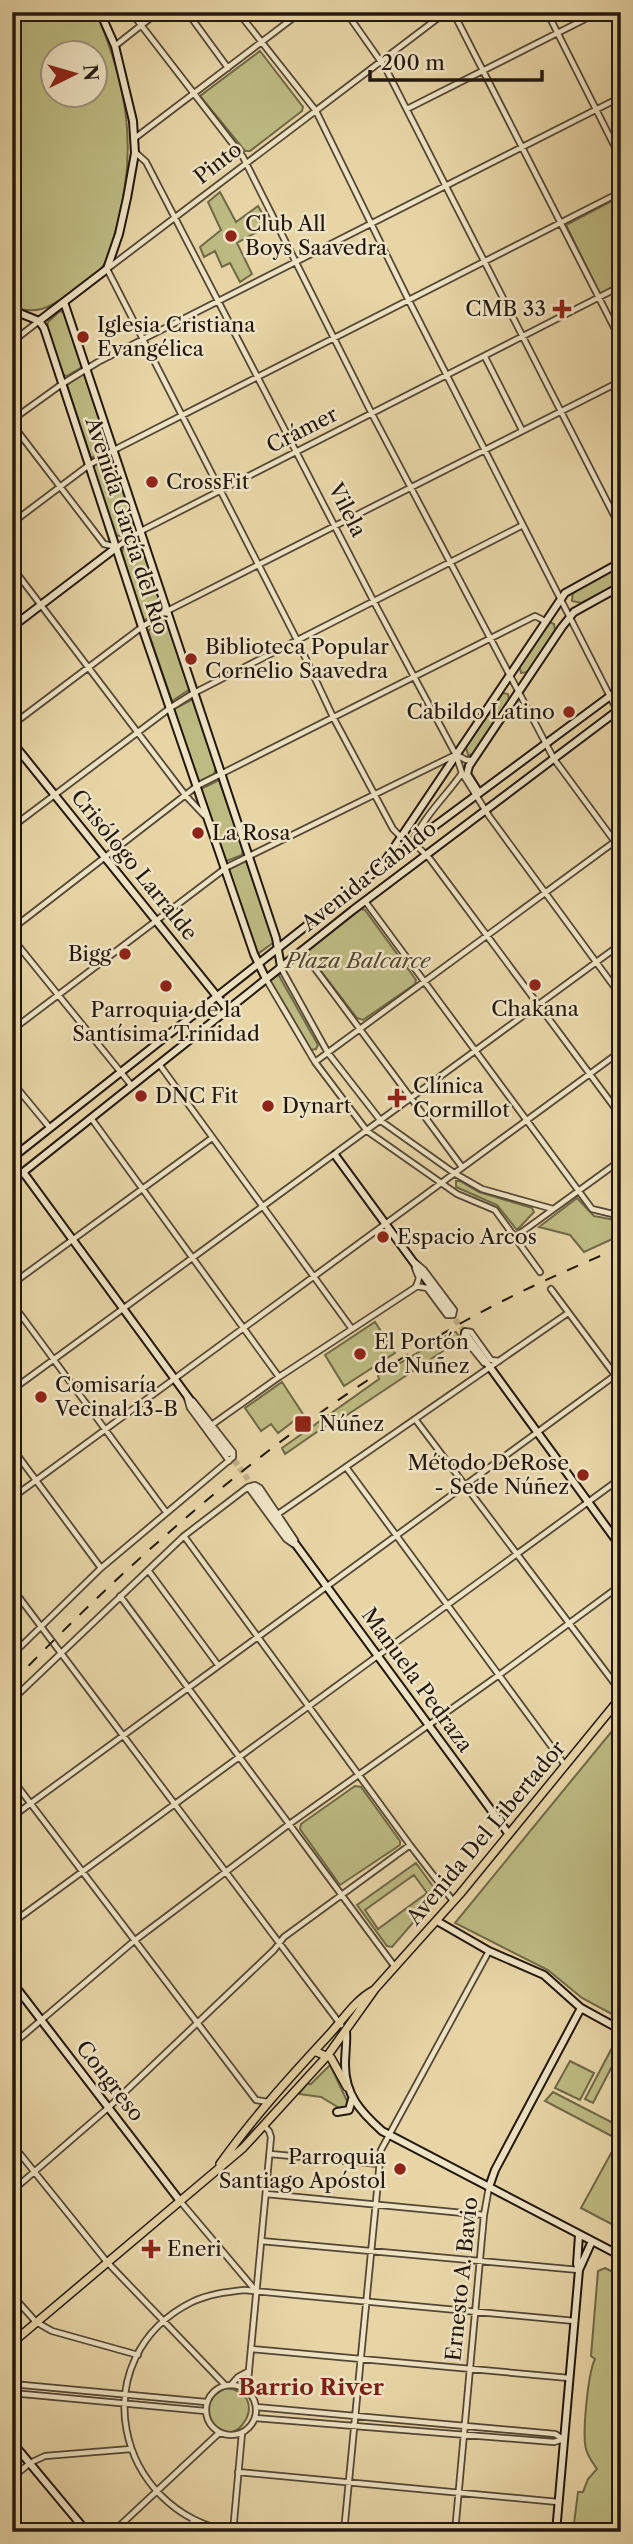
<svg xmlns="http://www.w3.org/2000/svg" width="633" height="2544" font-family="'Libre Caslon Text',serif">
<rect width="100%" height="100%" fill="#e7d5a6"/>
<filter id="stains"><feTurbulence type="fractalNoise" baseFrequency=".00286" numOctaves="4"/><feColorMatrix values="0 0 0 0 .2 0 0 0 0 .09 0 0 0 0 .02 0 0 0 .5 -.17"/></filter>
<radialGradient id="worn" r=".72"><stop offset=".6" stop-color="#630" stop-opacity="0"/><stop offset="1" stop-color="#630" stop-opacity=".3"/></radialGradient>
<path fill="#bdbb82" stroke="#706948" stroke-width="2" fill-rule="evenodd" d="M12,12H96C127,84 138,149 117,225C113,240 110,258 100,270C92,279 80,286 71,293C48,308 40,315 12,307ZM52,52H94V94H52Z
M260,51L303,107L302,111L250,151H245L200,96Z
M220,192L236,222L258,206L269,225L237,243L252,274L240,282L230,263L222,267L215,251L204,257L200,247L221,230L208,202Z
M621,196V283L600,294L566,225Z
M60,311L65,313L82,365V367L67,376L63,375L47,327L48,322Z
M84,373L110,449L91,458L67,385Z
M112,456L136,525C134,533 124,538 116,535L93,467Z
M137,539L140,541L164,609L143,621L122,553L123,547Z
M621,566V583L581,603L572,601L573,591Z
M166,617L190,689L172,701L148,631Z
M549,622L554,624L555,630L528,672L521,673L519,665Z
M503,693L508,694L509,700L474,754L468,755L466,747Z
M193,699L216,768L214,774L200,781L197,779L174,709Z
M219,780L243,849L242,855L224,862L201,789Z
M246,861L274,939L273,943L259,953L256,951L228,870Z
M361,909L365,910L416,980L415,984L363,1020L357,1018L308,954V949Z
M278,974L318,1045L316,1049L311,1050L270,980Z
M456,1181H460L479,1192L532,1208L534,1212L517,1230L497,1205L456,1187Z
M577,1198L594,1216L621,1221V1235L584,1252L570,1235L539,1227Z
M375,1322L395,1353L344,1386L325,1355Z
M453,1332H456L459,1336L441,1348L443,1351L329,1427L327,1425L285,1454L282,1448L379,1379L378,1376Z
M282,1382L303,1414L278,1433L271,1424L261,1431L245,1408Z
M621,1720V2019L582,1998L548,1970L455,1923Z
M355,1786L361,1787L400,1841V1845L340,1885L300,1829L301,1824Z
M416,1863L437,1892V1895L392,1947L387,1946L357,1905ZM414,1875L427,1893L378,1929L365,1910Z
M614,2044L621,2049L593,2103L585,2099Z
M570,2061L594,2073L580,2100L555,2088Z
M330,2065L348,2103L347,2108L341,2109L321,2097L299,2094L307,2084H311Z
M553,2092L621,2127V2141L545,2101Z
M615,2146L621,2149V2229L581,2208Z
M605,2268L621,2276V2532H573L578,2492H583L588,2479L597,2469C593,2463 588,2457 586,2449C582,2434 588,2373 595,2359L591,2356L598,2271Z
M226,2388C275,2394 233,2457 212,2423C203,2407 211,2395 226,2388Z"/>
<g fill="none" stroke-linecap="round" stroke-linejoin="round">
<path stroke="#c0af88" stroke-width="6" stroke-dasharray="6 3" stroke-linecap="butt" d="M450,1312L465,1333
M229,1453L254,1488"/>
<g stroke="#534635" stroke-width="8">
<path id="street" d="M131,12L243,157L372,414L554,759L621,850
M187,12L228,68
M238,12L316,111L409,301L621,718
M346,12L386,69L621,529
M446,12L107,269L297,640L333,717L393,829L400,836L413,842L430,859L621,1116
M453,12L621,341
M547,12L621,159
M115,46L158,12
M407,109L599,12
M135,138L301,12
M136,153L146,162L374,602L456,755L462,773L489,816L621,996
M12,342L39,321
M485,357L522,430
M12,420L62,384L98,362L621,97
M12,424L104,544L117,547L141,531L621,286
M12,523L89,465L114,450L621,192
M12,567L186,796L204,815
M12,725L142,627L167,611L621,381
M457,755L466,760H473
M12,827L170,708L194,693L523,525
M413,841C425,815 446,796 462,773
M365,901L592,1209L621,1216
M12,929L197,786L535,616L545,621
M12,938L132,1086
M302,951L462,1167
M281,968L328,1053L381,1121L454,1173L482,1189L553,1209
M266,979L315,1062L367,1131L457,1194L495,1210L540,1272
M12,1030L227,867L455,755
M315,1062L621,837
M159,1064L352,1329
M12,1082L50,1128
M91,1118L279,1377
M515,1237L621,1160
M416,1263L424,1270L454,1310L453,1315H447L427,1288L416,1286
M12,1284L212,1138
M551,1289L621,1383
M12,1303L166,1512
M484,1363L463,1337L465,1331L471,1332L491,1360L499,1361
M12,1390L621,944
M187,1398L190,1408L229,1461
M415,1419L621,1692
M213,1424L279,1377L416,1287L419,1278L415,1268
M12,1448L101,1568
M346,1467L565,1765
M248,1487L286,1539L293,1544
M12,1498L621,1051
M278,1514L568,1313
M184,1536L410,1845L453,1901
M148,1570L218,1665
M12,1588L341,2025
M120,1596L395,1967
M12,1655L101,1568L233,1457V1452L193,1401
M12,1700L184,1536L248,1487L255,1485L260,1488L295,1540
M12,1779L256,2100L268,2102
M12,1817L621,1371
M12,1923L621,1478
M12,2045L134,1941L288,1825L499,1675L621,1585
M12,2144L107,2262L225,2385
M270,2154L379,2164
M12,2191L108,2108L274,1950L284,1937L410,1845
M266,2194L484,2215
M180,2201L256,2291
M261,2241L579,2270
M12,2295L36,2322L52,2331L138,2355
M252,2349L569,2378
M12,2384L206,2402
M206 2410a25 25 0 1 1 50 0a25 25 0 1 1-50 0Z
M231,2385L238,2377L249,2371
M247,2391L271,2137L269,2131L264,2126
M12,2393L205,2411
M256,2407L555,2434L563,2439
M255,2418L554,2442L564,2439
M238,2472L558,2502
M12,2478L30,2463L45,2456L131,2449
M113,2532L219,2433
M190,2532L193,2520
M233,2532C114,2512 82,2357 192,2302C209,2294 226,2292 244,2290L575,2321
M233,2532L242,2433
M344,2532L381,2150L489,1951
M455,2532L484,2215L489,2187"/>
</g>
<g stroke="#22170f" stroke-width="10">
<path id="secondary" d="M64,302L276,938L281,967
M12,310L39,321
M39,321L44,328L142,627L254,954L266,979
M39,321L107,269L119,234L127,198L135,153L133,121L115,46L100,12
M12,627L117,547
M12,742L228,1010
M479,793L467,774L469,766L562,627L574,612L621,586
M385,861L565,593L621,562
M335,1155L450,1312
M12,1158L405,848L621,688
M23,1172L229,1453
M12,1181L353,910L621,708
M465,1333L621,1547
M255,1489L508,1833
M437,1921L489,1951L544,1975L581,2008L621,2030
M12,1982L180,2201
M346,2031C347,2042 345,2053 345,2065C345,2095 361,2112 382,2131L621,2256
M337,2112L349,2110L352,2099
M489,2187L495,2170L581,2008
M579,2270L592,2241
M12,2442L87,2532
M556,2532L579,2270L577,2264L579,2235"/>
</g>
<g stroke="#22170f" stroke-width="10">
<path id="primary" d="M314,2051L331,2058L347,2087
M220,2164C252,2119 290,2077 328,2036C343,2020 355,2000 374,1990
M12,2343L243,2148L328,2055L375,1989L460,1894L621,1697"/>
</g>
<use href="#street" stroke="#efe4c5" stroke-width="4.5"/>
<use href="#secondary" stroke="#efe4c5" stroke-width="6"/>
<use href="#primary" stroke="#e7d5a6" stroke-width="7"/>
<path stroke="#22170f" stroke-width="2" stroke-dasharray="12 12" stroke-linecap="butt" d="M12,1683C145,1544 294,1417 463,1322C513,1294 567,1270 621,1247"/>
</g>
<g fill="#8f2418" stroke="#efe4c5" stroke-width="2.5">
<circle cx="231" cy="236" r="7"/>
<path d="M558.5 298.5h7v7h7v7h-7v7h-7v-7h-7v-7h7z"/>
<circle cx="83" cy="337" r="7"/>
<circle cx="152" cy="482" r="7"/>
<circle cx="191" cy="659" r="7"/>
<circle cx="569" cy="712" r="7"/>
<circle cx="198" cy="833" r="7"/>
<circle cx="125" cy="954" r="7"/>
<circle cx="535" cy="985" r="7"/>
<circle cx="166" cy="986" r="7"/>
<circle cx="141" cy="1096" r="7"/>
<path d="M393.5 1087.5h7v7h7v7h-7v7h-7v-7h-7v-7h7z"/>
<circle cx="268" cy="1106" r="7"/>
<circle cx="383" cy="1237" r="7"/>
<circle cx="360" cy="1354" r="7"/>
<circle cx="41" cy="1397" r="7"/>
<rect x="294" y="1415" width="18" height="18" rx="3.5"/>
<circle cx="583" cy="1475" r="7"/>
<circle cx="400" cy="2169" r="7"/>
<path d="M147.5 2238.5h7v7h7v7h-7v7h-7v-7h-7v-7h7z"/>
</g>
<g text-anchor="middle" stroke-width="5" stroke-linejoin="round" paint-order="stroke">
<g font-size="21" fill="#22170f" stroke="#efe4c5">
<text transform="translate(218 163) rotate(-38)" y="7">Pinto</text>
<text transform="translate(302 430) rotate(-27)" y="7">Crámer</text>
<text transform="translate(347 510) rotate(63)" y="7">Vilela</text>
<text transform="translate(127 526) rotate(72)" y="7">Avenida García del Río</text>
<text transform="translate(134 865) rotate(51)" y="7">Crisólogo Larralde</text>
<text transform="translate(369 876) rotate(-38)" y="7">Avenida Cabildo</text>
<text transform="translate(417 1680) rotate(54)" y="7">Manuela Pedraza</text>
<text transform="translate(486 1833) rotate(-50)" y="7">Avenida Del Libertador</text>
<text transform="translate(110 2081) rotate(52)" y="7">Congreso</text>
<text transform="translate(462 2279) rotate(-84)" y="7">Ernesto A. Bavio</text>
</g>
<g font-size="21" fill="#22170f" stroke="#efe4c5" text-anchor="start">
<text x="245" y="231">Club All<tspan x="245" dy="24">Boys Saavedra</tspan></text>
<text x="546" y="316" text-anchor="end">CMB 33</text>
<text x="97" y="332">Iglesia Cristiana<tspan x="97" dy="24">Evangélica</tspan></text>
<text x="166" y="489">CrossFit</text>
<text x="205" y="654">Biblioteca Popular<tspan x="205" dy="24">Cornelio Saavedra</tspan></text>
<text x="555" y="719" text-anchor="end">Cabildo Latino</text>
<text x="212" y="840">La Rosa</text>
<text x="111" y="961" text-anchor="end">Bigg</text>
<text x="535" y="1016" text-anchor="middle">Chakana</text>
<text x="166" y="1017" text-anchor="middle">Parroquia de la<tspan x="166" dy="24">Santísima Trinidad</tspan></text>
<text x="413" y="1093">Clínica<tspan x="413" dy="24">Cormillot</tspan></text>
<text x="155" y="1103">DNC Fit</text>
<text x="282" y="1113">Dynart</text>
<text x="397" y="1244">Espacio Arcos</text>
<text x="374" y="1349">El Portón<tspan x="374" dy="24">de Nuñez</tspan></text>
<text x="55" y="1392">Comisaría<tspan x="55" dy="24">Vecinal 13-B</tspan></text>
<text x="319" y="1431">Núñez</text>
<text x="569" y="1470" text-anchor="end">Método DeRose<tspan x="569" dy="24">- Sede Núñez</tspan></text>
<text x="386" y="2164" text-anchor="end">Parroquia<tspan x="386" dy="24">Santiago Apóstol</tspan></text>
<text x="167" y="2256">Eneri</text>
</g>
<g font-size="21" font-style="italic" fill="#504832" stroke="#efe4c5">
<text x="358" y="968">Plaza Balcarce</text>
</g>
<g font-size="23" font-weight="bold" fill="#7a1f14" stroke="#efe4c5">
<text x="311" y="2395">Barrio River</text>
</g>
</g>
<rect width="633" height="2544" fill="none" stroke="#e7d5a6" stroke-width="42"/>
<rect x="14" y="14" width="605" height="2516" fill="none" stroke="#22170f" stroke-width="3.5"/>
<rect x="21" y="21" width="591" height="2502" fill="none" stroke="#22170f" stroke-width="2"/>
<g transform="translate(74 74) rotate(85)"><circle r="33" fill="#efe4c5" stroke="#9d927c" stroke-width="2"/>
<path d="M0-5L12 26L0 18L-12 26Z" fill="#8f2418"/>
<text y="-10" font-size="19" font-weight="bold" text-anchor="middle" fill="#22170f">N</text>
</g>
<path d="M370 70v10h172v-10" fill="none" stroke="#22170f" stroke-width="3.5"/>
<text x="381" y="70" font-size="21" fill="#22170f" stroke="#efe4c5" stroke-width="5" paint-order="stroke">200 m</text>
<rect width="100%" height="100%" filter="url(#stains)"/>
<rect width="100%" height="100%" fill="url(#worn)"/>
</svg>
